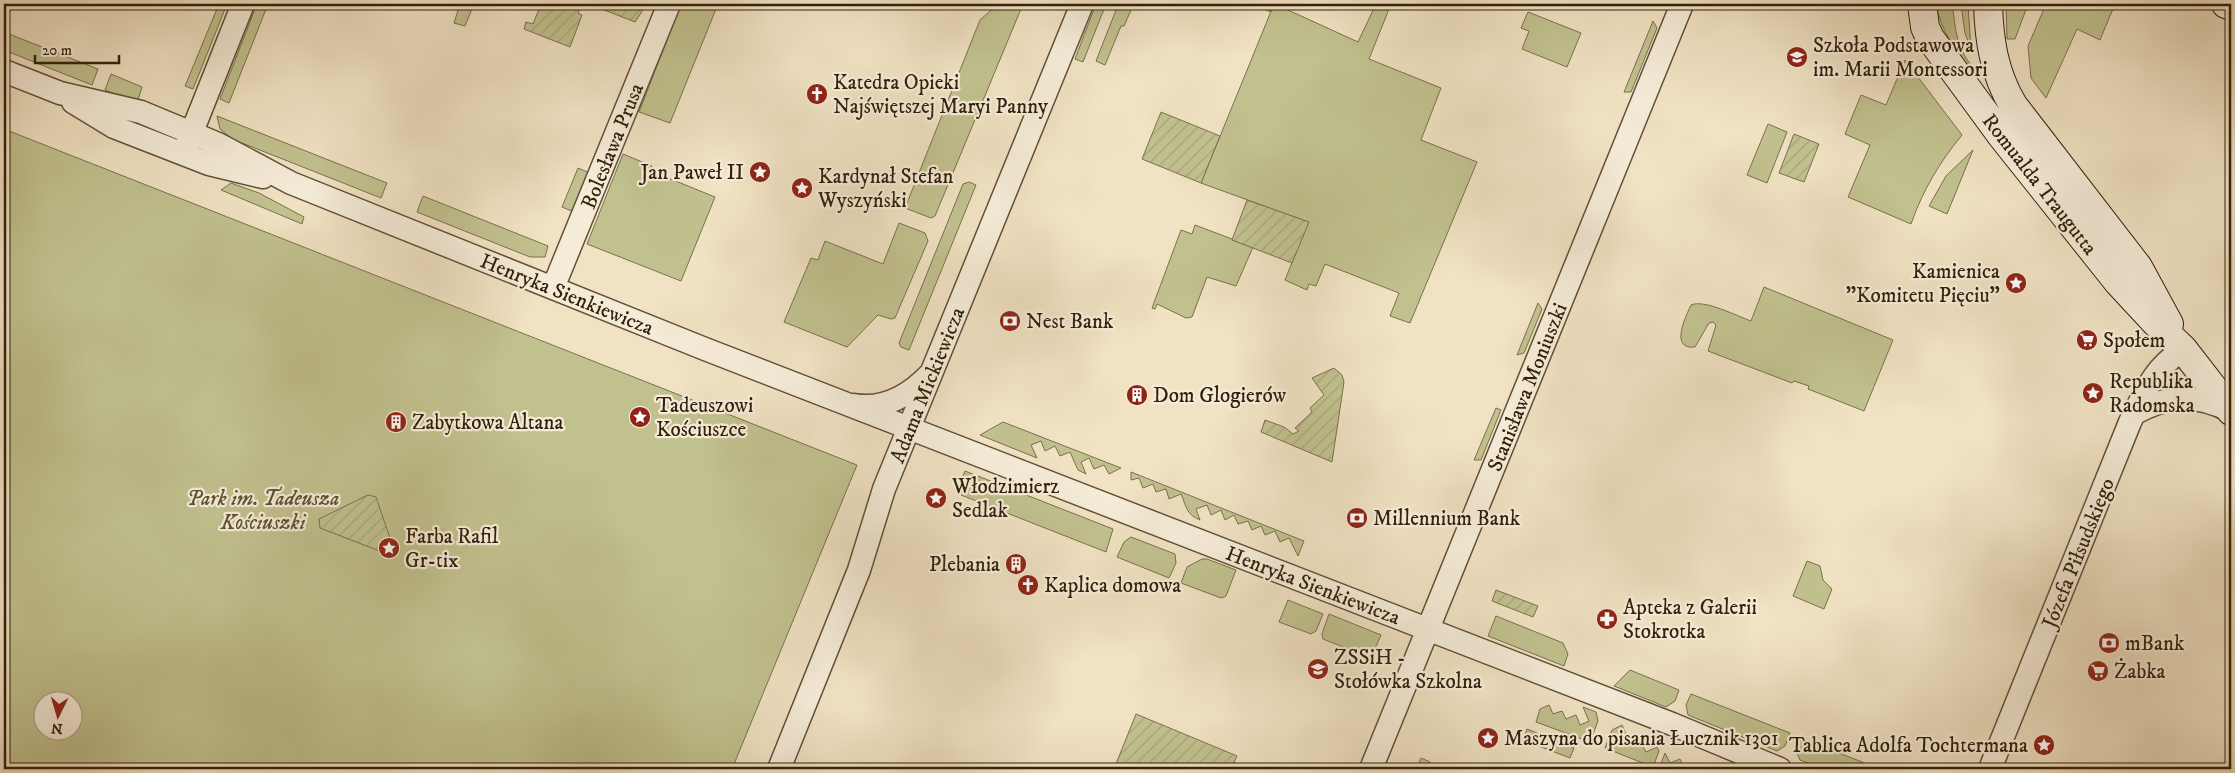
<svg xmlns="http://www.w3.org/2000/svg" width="2235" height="773" font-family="'IM FELL DW Pica',serif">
<defs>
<pattern id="garden-furrows" width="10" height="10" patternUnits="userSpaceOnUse" patternTransform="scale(1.25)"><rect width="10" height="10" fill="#c1c18f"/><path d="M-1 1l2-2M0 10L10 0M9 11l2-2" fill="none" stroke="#a6a67a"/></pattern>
</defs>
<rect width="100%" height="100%" fill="#f0e2c3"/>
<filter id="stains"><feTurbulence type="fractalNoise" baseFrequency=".004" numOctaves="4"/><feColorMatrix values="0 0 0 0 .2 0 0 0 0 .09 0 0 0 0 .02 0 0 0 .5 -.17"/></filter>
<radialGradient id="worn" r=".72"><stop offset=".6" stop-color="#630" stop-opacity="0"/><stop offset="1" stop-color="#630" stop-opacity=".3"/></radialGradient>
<path fill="#c1c18f" stroke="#7a704d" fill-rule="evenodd" d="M219,4H227L193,89L185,86Z
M257,4H268L229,103L220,99Z
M460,4H474L465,26L454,23Z
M681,4H718L670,123L639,112Z
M998,4H1023L935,216L931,218L905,208L980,20Z
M1096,4H1106L1083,62L1075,59Z
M1274,4H1290L1288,10L1358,42L1376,4H1391L1369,59L1441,88L1421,140L1477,162L1410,323L1390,316L1399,293L1325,264L1316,286L1309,284L1307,290L1285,280L1308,222L1201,183Z
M1936,4H1952C1956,30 1956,52 1977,71L1973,74C1956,52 1941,31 1936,4Z
M1961,4H1968L1971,50L1965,33Z
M2006,4H2028L2015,39H2007Z
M2046,4H2115L2100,40L2077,29L2046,98L2031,78L2028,46Z
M1118,5L1131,10L1124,26H1121L1105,65L1096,61Z
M1528,12L1581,33L1567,67L1522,49L1529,31L1521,28Z
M1653,21L1657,28L1631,92H1624Z
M4,32L98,69L92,85L4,50Z
M1905,60L1962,135C1939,163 1923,190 1911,224L1848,197L1870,145L1845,134L1861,95L1886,105Z
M111,74L142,87L137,103L105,90Z
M217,116L387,183L381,198L232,139L220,129Z
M1768,124L1787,132L1767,183L1747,175Z
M4,129L857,465L732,769H4ZM42,700H72V730H42Z
M1973,150L1947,214L1929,206L1946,176Z
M623,154L652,166L651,171L715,197L681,281L587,244Z
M578,168L590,173L574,212L562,207Z
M969,182L976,185L909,350L901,347L899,343L963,184Z
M231,183L259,193L304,217L302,224L221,190Z
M423,196L548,246L545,257H530L417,212Z
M899,223L925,233L928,241L895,318L891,319L878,315L847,347L784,322L811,258L818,260L825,241L883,264Z
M1195,225L1253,247L1236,286L1207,277L1192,317L1186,318L1157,304L1155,309L1152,308L1181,230L1192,234Z
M1764,287L1893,340L1864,411L1808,389L1809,386L1794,381L1792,383L1708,351L1716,325L1713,322L1709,323L1695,347C1669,350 1686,316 1691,305C1704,299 1737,316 1751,321Z
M1538,303L1542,309L1524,353L1517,355Z
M1496,408L1501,410L1481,460H1474Z
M1003,422L1121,468L1109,474L1104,465L1094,469L1089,458L1081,462L1086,474L1078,470L1070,452L1060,456L1055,446L1045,451L1041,441L1031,445L1037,458L980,435Z
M965,471L1113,529L1106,552L961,495L958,488Z
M1131,472L1304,541L1298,556L1289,538L1280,542L1275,531L1265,535L1261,526L1252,530L1248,521L1238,524L1234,515L1225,520L1221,510L1211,515L1207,505L1196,509L1200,520C1186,514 1187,508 1181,494L1169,499L1166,489L1156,492L1153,484L1143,488L1139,478L1131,480Z
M1131,537L1175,554L1176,563L1169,578L1117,557L1124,542Z
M1202,559H1207L1236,570L1226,596L1221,598L1181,583L1187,567Z
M1807,561L1820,566L1823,580L1832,589L1824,609L1793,596Z
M1288,600L1323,614L1316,631L1311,634L1279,622Z
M1329,614L1381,635L1371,658L1323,639L1322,634Z
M1496,616L1563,643L1568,654L1564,666L1488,636Z
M1630,670L1679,690L1675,701L1666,707L1614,686Z
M1691,694L1790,733L1785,746L1777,751L1688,715L1686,705Z
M1549,705L1553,714L1562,711L1566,719L1576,715L1580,725L1589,721L1583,707L1596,712L1598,721L1590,742L1536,722L1540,709Z
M1622,725L1630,743L1639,739L1646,752L1657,747L1659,751L1653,767L1605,748L1612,730Z
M1527,729L1574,748L1570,758L1523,740Z
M1801,738L1880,769H1824L1800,760L1796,751Z
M1665,753L1670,763L1680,759L1684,768L1695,764L1697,769H1659Z
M1421,758L1430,762L1427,769H1416Z"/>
<path fill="url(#garden-furrows)" stroke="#7a704d" d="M541,4H582L578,13L582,15L570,47L524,29L526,22L533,24Z
M589,4H647L635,22Z
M1251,4H1274L1271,12Z
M1161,112L1220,136L1201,183L1142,159Z
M1794,134L1819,144L1804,182L1779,173Z
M1247,200L1309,222L1292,263L1232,240Z
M1334,368L1342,375L1344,382L1332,462L1261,432L1265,420L1284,427L1293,434L1299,431L1295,428L1312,412L1310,408L1324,395L1312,378Z
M368,495L376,497L393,547L390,555L320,528L319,519Z
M1496,590L1538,606L1533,617L1492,601Z
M1136,714L1237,756L1231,769H1114Z"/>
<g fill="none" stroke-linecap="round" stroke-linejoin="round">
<g stroke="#625039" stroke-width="25">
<path id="street" d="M4,71L60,93L141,112L218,144L291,183L705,349L1672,724L1780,769
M73,102L114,127L209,164L263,177
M186,147L243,4
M553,288L669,4
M854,405C884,410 910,395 930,374
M2135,413C2169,395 2195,393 2231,411
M779,769L859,570L884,489L1082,4
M1371,769L1682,4
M1990,769L2130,422C2146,390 2152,371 2183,349"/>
</g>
<g stroke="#32200b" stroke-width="30">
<path id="secondary" d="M1922,4L1925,27L1930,38L2001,135L2118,282L2157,324L2183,349L2231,411
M1988,4C1989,40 1994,73 2013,105L2138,267L2169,324
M2226,4L2231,6"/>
</g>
<use href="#street" stroke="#f5ecd8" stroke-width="22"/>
<use href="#secondary" stroke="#f5ecd8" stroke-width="28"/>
</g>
<defs>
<g id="school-disc" transform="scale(1.125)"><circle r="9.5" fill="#8f2418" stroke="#f5ecd8"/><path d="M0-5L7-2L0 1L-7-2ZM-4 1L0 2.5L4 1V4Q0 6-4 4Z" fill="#fff"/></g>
<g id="church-disc" transform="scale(1.125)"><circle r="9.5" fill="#8f2418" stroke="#f5ecd8"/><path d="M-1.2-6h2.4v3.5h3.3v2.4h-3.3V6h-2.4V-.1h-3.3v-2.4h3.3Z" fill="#fff"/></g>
<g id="sight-disc" transform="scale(1.125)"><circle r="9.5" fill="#8f2418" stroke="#f5ecd8"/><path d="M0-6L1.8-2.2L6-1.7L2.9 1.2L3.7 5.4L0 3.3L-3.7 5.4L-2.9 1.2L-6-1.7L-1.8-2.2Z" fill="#fff"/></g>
<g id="bank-disc" transform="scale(1.125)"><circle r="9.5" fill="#8f2418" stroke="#f5ecd8"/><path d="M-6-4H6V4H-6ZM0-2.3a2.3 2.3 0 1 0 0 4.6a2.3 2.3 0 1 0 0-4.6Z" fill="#fff"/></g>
<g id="supermarket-disc" transform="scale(1.125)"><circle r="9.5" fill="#8f2418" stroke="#f5ecd8"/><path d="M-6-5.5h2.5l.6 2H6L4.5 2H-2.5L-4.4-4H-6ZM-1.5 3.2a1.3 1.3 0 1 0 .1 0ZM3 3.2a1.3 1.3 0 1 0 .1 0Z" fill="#fff"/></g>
<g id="building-disc" transform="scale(1.125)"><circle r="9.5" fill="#8f2418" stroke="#f5ecd8"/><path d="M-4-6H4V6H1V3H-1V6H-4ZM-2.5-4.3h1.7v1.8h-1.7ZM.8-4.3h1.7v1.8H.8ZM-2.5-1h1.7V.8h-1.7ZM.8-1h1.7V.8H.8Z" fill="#fff"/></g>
<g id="pharmacy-disc" transform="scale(1.125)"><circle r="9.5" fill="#8f2418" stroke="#f5ecd8"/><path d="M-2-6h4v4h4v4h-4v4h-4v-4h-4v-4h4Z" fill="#fff"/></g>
</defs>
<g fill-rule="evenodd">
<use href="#school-disc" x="1797" y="57"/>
<use href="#church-disc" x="817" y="94"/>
<use href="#sight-disc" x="760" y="172"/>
<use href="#sight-disc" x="802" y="188"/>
<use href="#sight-disc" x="2016" y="283"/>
<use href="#bank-disc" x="1010" y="321"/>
<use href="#supermarket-disc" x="2087" y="340"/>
<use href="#sight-disc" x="2093" y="393"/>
<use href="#building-disc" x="1137" y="395"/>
<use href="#sight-disc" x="640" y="417"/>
<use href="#building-disc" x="396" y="422"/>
<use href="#sight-disc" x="936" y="498"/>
<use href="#bank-disc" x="1357" y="518"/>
<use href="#sight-disc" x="389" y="548"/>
<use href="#building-disc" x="1016" y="564"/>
<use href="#church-disc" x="1028" y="585"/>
<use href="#pharmacy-disc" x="1607" y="619"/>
<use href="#bank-disc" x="2109" y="643"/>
<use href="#school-disc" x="1318" y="669"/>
<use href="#supermarket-disc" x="2098" y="671"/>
<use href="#sight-disc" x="1488" y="738"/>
<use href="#sight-disc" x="2044" y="745"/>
</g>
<g text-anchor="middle" stroke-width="4.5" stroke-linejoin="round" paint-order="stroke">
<g font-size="21" fill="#32200b" stroke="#f5ecd8" text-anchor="start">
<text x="1813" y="52">Szkoła Podstawowa<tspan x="1813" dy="24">im. Marii Montessori</tspan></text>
<text x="833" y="89">Katedra Opieki<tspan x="833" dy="24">Najświętszej Maryi Panny</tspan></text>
<text x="744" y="179" text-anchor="end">Jan Paweł II</text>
<text x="818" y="183">Kardynał Stefan<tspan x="818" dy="24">Wyszyński</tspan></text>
<text x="2000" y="278" text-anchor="end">Kamienica<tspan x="2000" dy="24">"Komitetu Pięciu"</tspan></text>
<text x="1026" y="328">Nest Bank</text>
<text x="2103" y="347">Społem</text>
<text x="2109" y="388">Republika<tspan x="2109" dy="24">Radomska</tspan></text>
<text x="1153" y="402">Dom Glogierów</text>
<text x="656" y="412">Tadeuszowi<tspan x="656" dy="24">Kościuszce</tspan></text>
<text x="412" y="429">Zabytkowa Altana</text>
<text x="952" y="493">Włodzimierz<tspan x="952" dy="24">Sedlak</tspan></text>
<text x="1373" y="525">Millennium Bank</text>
<text x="405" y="543">Farba Rafil<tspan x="405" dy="24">Gr-tix</tspan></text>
<text x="1000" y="571" text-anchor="end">Plebania</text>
<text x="1044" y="592">Kaplica domowa</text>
<text x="1623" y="614">Apteka z Galerii<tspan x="1623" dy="24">Stokrotka</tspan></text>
<text x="2125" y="650">mBank</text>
<text x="1334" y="664">ZSSiH -<tspan x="1334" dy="24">Stołówka Szkolna</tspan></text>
<text x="2114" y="678">Żabka</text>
<text x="1504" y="745">Maszyna do pisania Łucznik 1301</text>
<text x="2028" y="752" text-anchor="end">Tablica Adolfa Tochtermana</text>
</g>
<g font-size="21" fill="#32200b" stroke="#f5ecd8">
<text transform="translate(612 146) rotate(-68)" y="7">Bolesława Prusa</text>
<text transform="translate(2040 184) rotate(52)" y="7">Romualda Traugutta</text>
<text transform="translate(567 294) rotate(22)" y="7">Henryka Sienkiewicza</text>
<text transform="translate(927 385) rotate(-68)" y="7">Adama Mickiewicza</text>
<text transform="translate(1527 387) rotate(-68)" y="7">Stanisława Moniuszki</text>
<text transform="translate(2078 553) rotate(-68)" y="7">Józefa Piłsudskiego</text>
<text transform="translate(1313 585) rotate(21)" y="7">Henryka Sienkiewicza</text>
</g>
<g font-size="21" font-style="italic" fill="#5d5033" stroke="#f5ecd8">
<text x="263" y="505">Park im. Tadeusza<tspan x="263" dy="24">Kościuszki</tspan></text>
</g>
</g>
<rect width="2235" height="773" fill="none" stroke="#f0e2c3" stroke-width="20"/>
<rect x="5" y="5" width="2225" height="763" fill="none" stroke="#32200b" stroke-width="2.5"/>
<rect x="10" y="10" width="2215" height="753" fill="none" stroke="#32200b"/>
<g transform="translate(58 716) rotate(185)"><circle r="24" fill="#f5ecd8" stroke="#a79a86"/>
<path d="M0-4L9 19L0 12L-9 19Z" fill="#8f2418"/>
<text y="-8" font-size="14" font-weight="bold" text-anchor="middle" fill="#32200b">N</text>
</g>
<path d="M35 55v8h84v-8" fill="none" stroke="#32200b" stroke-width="2.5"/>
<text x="42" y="55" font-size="15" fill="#32200b" stroke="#f5ecd8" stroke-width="4" paint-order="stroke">20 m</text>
<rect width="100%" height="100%" filter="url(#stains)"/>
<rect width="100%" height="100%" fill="url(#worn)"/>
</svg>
